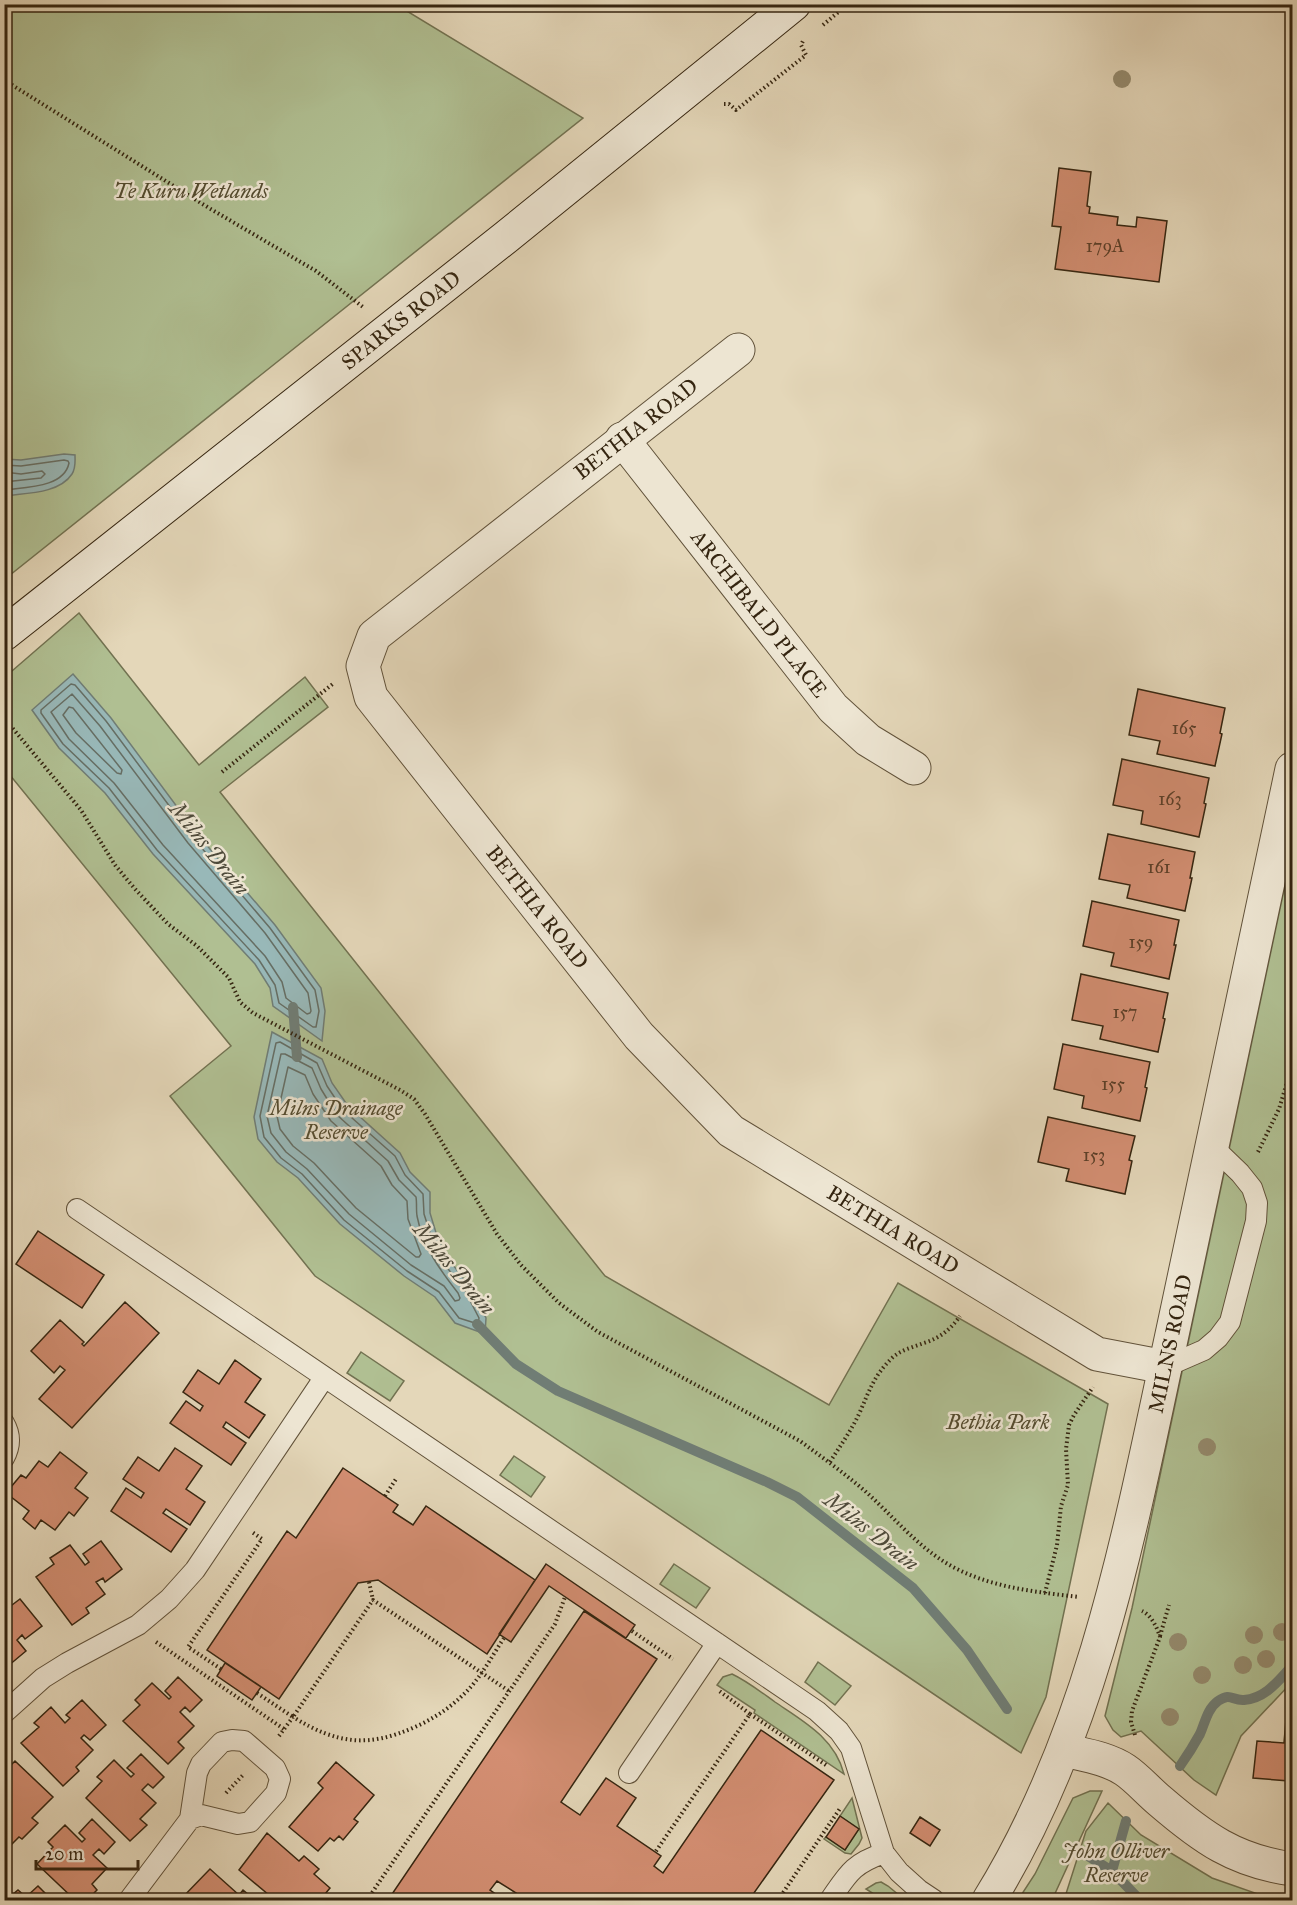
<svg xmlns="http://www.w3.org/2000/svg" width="1297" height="1905" font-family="'IM FELL Great Primer',serif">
<rect width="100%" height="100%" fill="#e4d7b9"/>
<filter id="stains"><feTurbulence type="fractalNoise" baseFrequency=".00333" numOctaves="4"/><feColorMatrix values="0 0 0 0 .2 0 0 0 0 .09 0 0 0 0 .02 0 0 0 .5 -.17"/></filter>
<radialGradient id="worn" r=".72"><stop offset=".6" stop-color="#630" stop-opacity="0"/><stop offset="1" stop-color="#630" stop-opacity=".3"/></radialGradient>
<path fill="#b0bf92" stroke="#727251" stroke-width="1.5" d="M5,5H397L583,118L5,579Z
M79,613L199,765L305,677L328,707L220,792L605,1276L829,1405L898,1283L1108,1404L1046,1697L1021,1753L315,1276L170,1096L231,1046L5,769V677Z
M1292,852V1682L1241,1736L1216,1795L1194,1780L1141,1731L1121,1737L1113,1730L1105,1716L1132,1608Z
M361,1352L404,1381L390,1401L347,1373Z
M514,1456L545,1477L531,1497L500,1475Z
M674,1564L710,1588L696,1608L660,1584Z
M818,1662L851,1686L835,1705L805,1682Z
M732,1674C747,1681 761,1692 775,1702C803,1721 835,1738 844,1774L754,1713L755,1710L717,1685L723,1677Z
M1090,1791H1102L1052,1900H1018L1035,1874L1073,1798Z
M852,1798L862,1838L859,1844L851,1854L845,1853L824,1839L826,1837L845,1850L858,1829L840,1816Z
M1108,1803L1141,1835L1212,1878L1275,1900H1064L1086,1831Z
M881,1882L888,1886L905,1900H883L866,1889L876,1883Z"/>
<path fill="#98b8b8" stroke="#707d75" stroke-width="1.5" d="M64,454L75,455C75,461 76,468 72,474C59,494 25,493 5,496V459L21,460Z
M73,674L111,718L198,835L275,925L321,988L325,1011L322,1041L273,1006L270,988L255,964L153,854L105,793L59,748L32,710Z
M272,1032L322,1059L332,1083L348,1106L400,1153L410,1172L430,1192V1213L437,1236L447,1257L469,1286L486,1318L485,1334L455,1323L435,1297L404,1276L340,1224L298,1178L277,1162L258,1139L254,1117Z"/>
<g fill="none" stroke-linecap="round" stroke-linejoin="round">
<path stroke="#666e64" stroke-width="1.5" d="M4,465L21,466L64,460L68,461L69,463C64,488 25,487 4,490
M4,472L21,474L42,471L45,474L41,478L4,482
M71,684L75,685L106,721L194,839L270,928L315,990L319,1011L316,1027H313L279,1003L275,985L259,960L157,850L109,788L63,744L41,713V710Z
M72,694L100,726L188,843L265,933L308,993L311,1011L310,1013L307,1014L286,998L282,982L265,956L163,845L114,783L69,739L51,712Z
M69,707L73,708L122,770L121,774L117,773L76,733L63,715Z
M276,1043L280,1042L317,1063L327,1086L343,1110L395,1156L405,1175L423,1194L424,1214L432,1239L441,1260L464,1289L479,1318L478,1324L459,1318L439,1292L407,1271L344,1220L302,1174L281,1158L264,1137L260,1116Z
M281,1054H285L312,1068L321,1089L337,1115L388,1161L399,1180L416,1197C417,1203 416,1210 417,1216C423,1247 440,1270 458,1293L460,1298L459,1300L455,1301L444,1286L411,1265L349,1214L307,1169L286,1152L271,1133L267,1116Z
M288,1067L305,1075L313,1094L331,1121L381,1166L392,1185L407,1201L408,1219L421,1254L419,1257H416L356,1208L314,1163L293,1146L280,1129L277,1116Z"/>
<path stroke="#707d75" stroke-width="10" d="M293,1007L297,1057
M477,1324L516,1364L558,1391L767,1482L797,1497L913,1588L967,1650L1007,1709
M1180,1766C1187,1756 1194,1745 1200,1734C1205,1723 1207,1709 1218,1701C1231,1692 1232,1701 1244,1700C1266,1698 1278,1681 1292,1666
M1088,1856L1112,1871L1140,1900
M1112,1871L1126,1821"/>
</g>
<path fill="#d38e72" stroke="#352510" stroke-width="1.5" d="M1059,168L1091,172L1087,206L1090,207L1089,213L1118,217L1117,225L1136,227L1137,217L1167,221L1159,282L1055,269L1061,227L1052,226Z
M1138,689L1225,708L1220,733L1222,734L1215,766L1157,754L1160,741L1129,735Z
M1122,759L1209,778L1204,803L1206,804L1199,837L1141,824L1143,811L1113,805Z
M1108,834L1195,852L1190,878H1192L1185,911L1127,898L1130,885L1099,879Z
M1092,901L1179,920L1174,945H1176L1169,979L1111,966L1114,953L1083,946Z
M1081,974L1168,993L1163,1018L1165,1019L1158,1052L1100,1039L1103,1026L1072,1020Z
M1063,1044L1150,1062L1145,1087L1147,1088L1140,1121L1082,1108L1084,1096L1054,1089Z
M1048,1117L1135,1136L1129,1160L1132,1161L1125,1194L1066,1181L1069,1169L1038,1162Z
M38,1231L104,1275L82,1308L16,1264Z
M125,1302L159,1333L72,1428L39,1399L65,1370L60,1366L54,1373L31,1351L60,1320L84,1342L82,1344L84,1346Z
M235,1360L261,1379L245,1402L265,1415L249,1438L226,1422L223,1427L246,1443L231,1465L170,1423L186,1401L200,1411L203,1406L183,1392L198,1370L219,1384Z
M175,1448L202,1466L186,1489L205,1502L190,1525L166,1509L163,1513L187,1529L171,1552L111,1511L126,1488L141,1498L144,1493L123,1479L138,1457L159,1471Z
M60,1452L87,1473L75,1488L88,1498L74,1516L69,1512L55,1530L41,1520L35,1529L23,1519L29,1511L6,1493L21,1475L26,1478L39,1461L48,1467Z
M343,1468L398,1505L393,1512L413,1525L426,1506L535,1580L487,1654L378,1580L358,1583L279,1699L207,1650L287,1531L296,1538Z
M4,1533L10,1544L4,1547Z
M101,1541L122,1569L105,1582L103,1578L96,1582L105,1594L86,1608L89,1613L72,1625L36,1577L54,1564L50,1558L70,1545L85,1565L89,1562L83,1554Z
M546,1564L635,1625L626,1638L549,1586L511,1642L499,1634Z
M20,1599L42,1626L25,1639L22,1635L17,1640L26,1651L8,1666L11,1670L4,1675V1623L8,1620L4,1615V1611Z
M584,1611L657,1659L561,1802L580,1815L606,1778L636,1798L617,1826L661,1856L654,1866L663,1873L761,1730L834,1780L749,1900H511L516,1893L497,1881L490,1890L497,1895L493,1900H388Z
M225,1663L261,1687L252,1700L217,1676Z
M178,1677L202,1700L190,1712L185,1707L180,1712L194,1726L178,1742L184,1748L168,1764L123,1721L140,1705L135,1700L152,1683L169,1699L171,1697L165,1691Z
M82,1700L106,1725L90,1740L84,1735L81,1738L93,1750L76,1767L79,1771L63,1786L21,1743L39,1727L34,1723L51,1707L65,1723L70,1718L66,1715Z
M1287,1708L1292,1709V1806L1287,1805L1289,1781L1253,1778L1257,1741L1284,1743Z
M141,1754L164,1777L153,1788L148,1784L142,1790L156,1803L140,1819L147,1825L130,1841L86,1798L102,1781L97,1777L114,1760L131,1777L134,1774L127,1768Z
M15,1761L53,1797L32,1818L38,1823L22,1839L19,1837L4,1852V1772Z
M336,1762L374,1795L354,1819L358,1822L343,1840L339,1836L334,1841L330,1838L318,1851L289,1827L323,1788L318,1783Z
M840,1816L859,1829L845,1850L826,1837Z
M920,1817L940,1830L930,1846L910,1833Z
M92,1819L115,1842L104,1854L99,1849L93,1855L107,1868L92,1884L97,1890L87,1900H75L37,1864L53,1847L48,1842L65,1825L82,1842L85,1839L79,1833Z
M267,1833L299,1861L304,1856L319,1869L314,1874L330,1888L320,1900H275L239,1870Z
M210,1869L239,1895L243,1890L255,1900H180Z
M38,1886L52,1900H6L18,1890L26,1897Z"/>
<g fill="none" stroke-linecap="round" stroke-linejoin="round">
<g stroke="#61523a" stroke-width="22">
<path id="lane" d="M77,1209L817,1711L839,1731L851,1748L884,1853L899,1872L919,1890L934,1900
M1165,1367L1204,1350L1218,1338L1230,1322L1256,1221L1257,1203L1252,1188L1240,1173L1213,1147
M4,1423C11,1435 10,1447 4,1458
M4,1713L43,1678L67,1663L138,1625L169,1599L195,1570L324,1378
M629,1773L717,1643
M129,1900L190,1819L197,1773L201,1764L222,1742L232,1740L244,1741L275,1768L280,1779L276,1793L250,1822L238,1824L201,1815L190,1819
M830,1900C848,1874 852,1864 884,1853"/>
</g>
<g stroke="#61523a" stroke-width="35">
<g id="street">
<path id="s1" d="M738,350L374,636L363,666L371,697L639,1036L731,1131L1097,1354L1165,1367"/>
<path id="s2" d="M622,439L833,708L868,740L914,768"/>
<path d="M1064,1750C1084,1755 1107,1758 1125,1770C1137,1778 1148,1791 1160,1801C1203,1838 1235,1861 1292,1869"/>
<path id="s3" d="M989,1900C1095,1728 1131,1525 1173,1330C1214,1143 1253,956 1292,769"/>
</g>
</g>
<g stroke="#352510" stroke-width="35">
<g id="secondary">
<path id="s4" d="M4,634L505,238L794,4"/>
</g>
</g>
<path stroke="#352510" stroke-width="4" stroke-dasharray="1.5 3" stroke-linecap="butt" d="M823,25L848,4
M4,80L209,208L316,271L363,307
M724,104H729L736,110L806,55L801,45L803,41
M4,718L81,810L115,865L135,889L168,924L197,946L229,978L240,1002L253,1013L400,1090L414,1099L425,1114L497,1234L521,1265L559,1303L598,1332L800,1441C822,1457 844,1473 865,1491C894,1517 920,1550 955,1568C994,1588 1037,1592 1079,1597
M222,772L334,683
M1258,1152L1279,1109L1292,1066
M830,1462C840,1446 851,1431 859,1414C869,1392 873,1377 891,1359C900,1350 913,1347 924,1343C940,1338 951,1329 960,1316
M385,1496L396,1479
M369,1582L373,1600
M1045,1593L1057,1545L1061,1506L1068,1485L1066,1449L1069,1425L1074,1415L1093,1387
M632,1631L673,1659
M1160,1636L1169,1605
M156,1642L284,1729
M221,1669L188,1647L262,1539L252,1532
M257,1693L293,1717L373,1600L509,1691
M750,1714L826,1765
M1135,1735L1131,1722L1132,1711L1160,1637C1157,1627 1151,1615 1142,1611
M279,1736L293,1717C337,1744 368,1748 415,1727C433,1719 450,1708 464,1694C480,1679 492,1656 504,1638
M226,1793L243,1775
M656,1851L750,1714L718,1690
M367,1900L555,1624L565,1597
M778,1900L841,1807"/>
<use href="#lane" stroke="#ede5d2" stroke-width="20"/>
<use href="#street" stroke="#ede5d2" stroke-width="33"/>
<use href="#secondary" stroke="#ede5d2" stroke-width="33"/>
</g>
<g fill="#958b6e">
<circle cx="1122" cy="79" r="9"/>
<circle cx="1207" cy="1447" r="9"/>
<circle cx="1282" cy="1632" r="9"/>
<circle cx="1254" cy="1635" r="9"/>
<circle cx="1178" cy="1642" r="9"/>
<circle cx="1266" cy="1659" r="9"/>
<circle cx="1243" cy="1665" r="9"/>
<circle cx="1202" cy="1675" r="9"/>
<circle cx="1170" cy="1717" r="9"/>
</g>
<g text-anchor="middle" stroke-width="5" stroke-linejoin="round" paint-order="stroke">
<g font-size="18" fill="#5c3f28">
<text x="1105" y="252">179A</text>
<text x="1184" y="734">165</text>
<text x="1170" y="805">163</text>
<text x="1159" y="873">161</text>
<text x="1141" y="948">159</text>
<text x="1125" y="1018">157</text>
<text x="1113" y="1090">155</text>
<text x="1094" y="1161">153</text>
</g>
<g font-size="21" font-style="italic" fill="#544c30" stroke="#ede5d2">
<text x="191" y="198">Te Kuru Wetlands</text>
<text x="336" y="1115">Milns Drainage<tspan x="336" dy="24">Reserve</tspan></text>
<text x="998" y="1429">Bethia Park</text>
<text x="1116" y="1858">John Olliver<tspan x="1116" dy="24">Reserve</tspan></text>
</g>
<g font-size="21" fill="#352510" stroke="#ede5d2">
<text dy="7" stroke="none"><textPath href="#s4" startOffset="506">SPARKS ROAD</textPath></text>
<text transform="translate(636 429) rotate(-38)" y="7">BETHIA ROAD</text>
<text dy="7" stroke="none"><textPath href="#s2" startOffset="222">ARCHIBALD PLACE</textPath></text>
<text dy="7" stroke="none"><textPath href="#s1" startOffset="795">BETHIA ROAD</textPath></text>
<text dy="7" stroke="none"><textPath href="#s1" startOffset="1281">BETHIA ROAD</textPath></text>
<text dy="7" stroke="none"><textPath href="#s3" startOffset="588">MILNS ROAD</textPath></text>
</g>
<g font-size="22" font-style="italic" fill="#4e4a3a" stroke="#ede5d2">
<text transform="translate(210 848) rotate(51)" y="8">Milns Drain</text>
<text transform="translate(455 1268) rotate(50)" y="8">Milns Drain</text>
<text transform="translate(872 1531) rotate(38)" y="8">Milns Drain</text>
</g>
</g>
<rect width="1297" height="1905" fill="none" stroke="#e4d7b9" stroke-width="24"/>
<rect x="6" y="6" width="1285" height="1893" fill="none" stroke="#352510" stroke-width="3"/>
<rect x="12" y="12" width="1273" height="1881" fill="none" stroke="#352510" stroke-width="1.5"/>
<path d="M36 1860v9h102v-9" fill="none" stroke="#352510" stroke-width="3"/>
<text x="45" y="1860" font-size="18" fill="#352510" stroke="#ede5d2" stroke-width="4.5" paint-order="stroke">20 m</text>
<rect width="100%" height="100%" filter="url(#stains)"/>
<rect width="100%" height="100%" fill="url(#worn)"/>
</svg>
